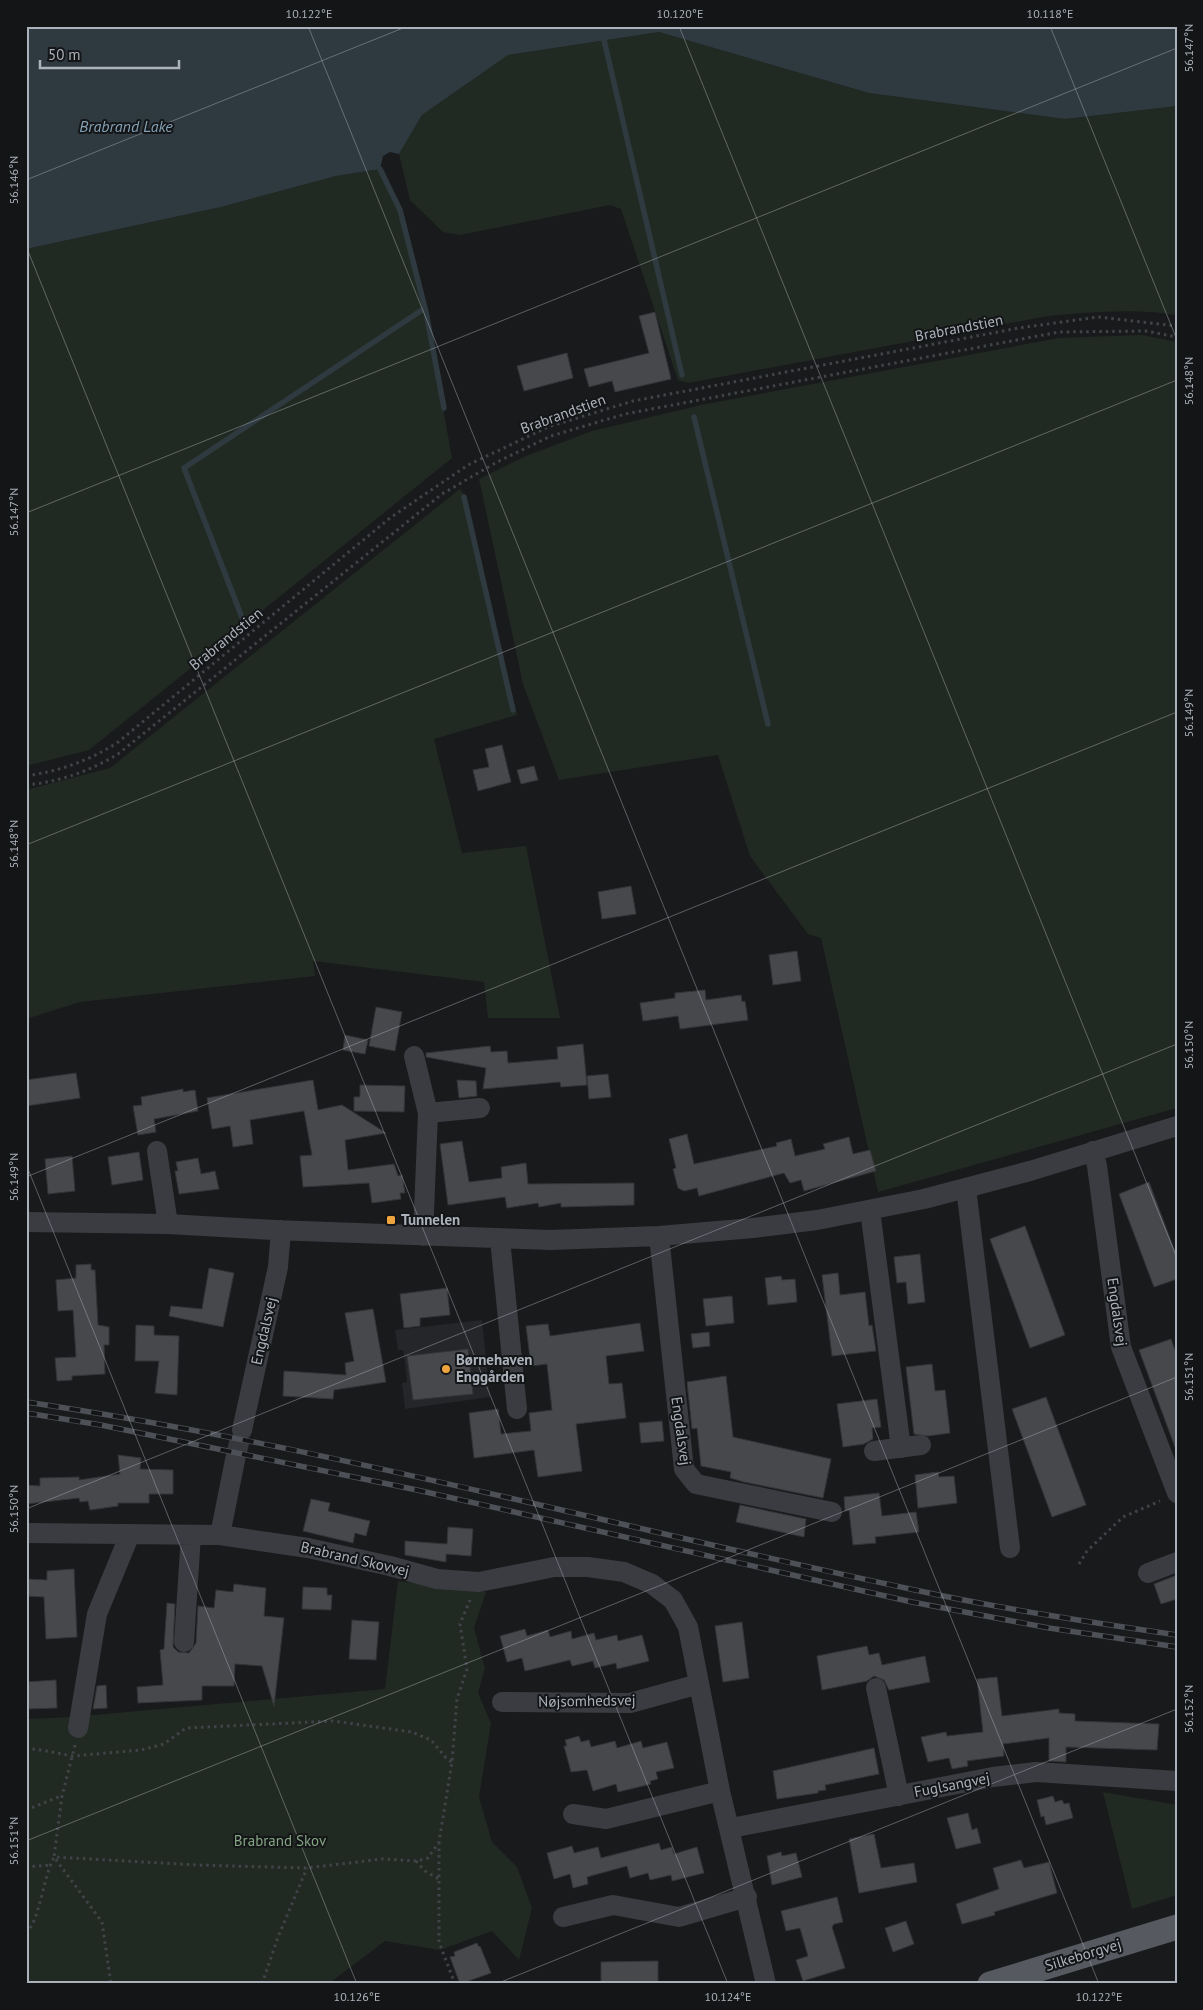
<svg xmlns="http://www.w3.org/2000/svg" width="1203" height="2010" font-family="'PT Sans',sans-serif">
<rect width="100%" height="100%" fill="#191a1c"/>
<path fill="#252629" d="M482,1320L490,1397L405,1409L402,1383L407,1382L404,1356L403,1350H398L395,1330Z"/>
<path fill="#212a22" d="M659,32L869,93L1065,119L1177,106V315C1133,308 1091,312 1048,316L688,383L678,380L621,209L610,205L460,235L443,232L410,200L399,154L422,115L508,55Z
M380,169L400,210L425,308L452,458L89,750L26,766V249L221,207L336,176Z
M1142,335L1177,342V1108L878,1192L821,938L808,934L750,856L718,755L559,780L523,684L479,479L526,456L592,431L701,405L1059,338Z
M460,489L466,498L517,715L434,739L462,853L526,846L560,1018H488L484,982L313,961L315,976L80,1002L26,1019V790L110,768Z
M398,1581L486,1592L474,1628L485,1668L478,1693L491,1723L479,1797L492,1842L517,1867L532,1908L519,1960L492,1931L440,1950L385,1941L328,1984H26V1719L71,1717L385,1689Z
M1103,1792L1177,1805V1895L1132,1909Z"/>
<path fill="#2f3a40" d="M26,26H1177V106L1065,119L869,93L659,32L508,55L422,115L399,154L390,152L383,156L380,169L336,176L221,207L26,249Z"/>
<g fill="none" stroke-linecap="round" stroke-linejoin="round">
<path stroke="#2f3a40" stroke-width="5.5" d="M604,40L682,375
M380,169L400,210L426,312L444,408
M694,417L768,724
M464,497L513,710
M243,620L184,468L425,308"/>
</g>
<path fill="#46484c" stroke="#333438" d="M655,312L671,379L615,392L612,381L589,387L584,369L649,353L639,316Z
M567,353L573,378L524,391L517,366Z
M502,745L511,782L478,791L473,770L489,767L485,749Z
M534,766L538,780L521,784L517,770Z
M631,886L636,914L602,919L598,892Z
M797,951L801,981L773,985L769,955Z
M705,990L706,1000L741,995L742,1002L745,1001L748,1020L680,1029L678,1016L643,1021L640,1003L675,998V993Z
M376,1007L402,1012L395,1051L369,1046Z
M345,1035L368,1040L365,1054L343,1050Z
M583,1044L587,1085L561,1087L560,1082L483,1089L486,1068L426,1057V1053L490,1046L491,1052L507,1051L508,1063L558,1059L557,1047Z
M76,1073L80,1098L26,1106V1080Z
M608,1074L611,1097L589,1099L587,1076Z
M313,1080L318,1110L342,1105L386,1133L345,1140L348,1170L394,1164L398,1176L402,1175L405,1193H400L401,1199L372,1203L369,1183L303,1187L300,1156L312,1155L304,1111L250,1120L253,1144L233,1147L230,1126L212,1129L207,1098Z
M457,1080L476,1081L477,1096L459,1098Z
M360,1085L405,1086L404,1112L354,1111V1097H360Z
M183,1089V1092L195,1090L198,1111L154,1119L156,1132L138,1135L133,1106L142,1105L141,1097Z
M687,1134L694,1164L777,1146L776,1143L791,1139L795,1156L825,1149L823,1144L849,1137L853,1154L870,1150L876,1171L804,1191L801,1180L790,1183L784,1173L699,1196L697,1188L684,1191L678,1188L673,1169L676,1168L669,1139Z
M462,1141L469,1182L502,1178L501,1167L526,1163L528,1184L634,1183V1205L561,1207V1203L539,1207L538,1203L507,1208L505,1197L448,1205L440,1144Z
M139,1152L143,1180L112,1185L108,1157Z
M72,1156L75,1191L48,1194L45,1159Z
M198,1158L201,1174L215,1171L219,1189L179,1194L175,1171H178L176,1162Z
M1149,1182L1177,1257V1279L1154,1287L1119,1194Z
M1025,1226L1065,1335L1030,1348L990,1239Z
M920,1254L925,1302L908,1304L906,1282L897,1283L894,1257Z
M91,1264V1270H95L98,1325L109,1327V1345H104L105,1374L72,1376V1380L57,1381L55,1358L76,1357L73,1310L58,1311L56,1280L76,1278V1265Z
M209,1268L234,1273L223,1327L169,1316L171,1306L202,1309Z
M838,1273L840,1295L865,1292L869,1326L872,1325L876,1351L832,1356L822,1275Z
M781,1276L782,1280L795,1279L797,1302L768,1305L765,1278Z
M447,1288L450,1315L420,1318V1326L404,1328L400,1294Z
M732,1296L734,1323L706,1326L703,1299Z
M373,1309L386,1382L334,1390L333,1399L283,1396L284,1371L346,1375L345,1363L354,1361L345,1313Z
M640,1323L644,1351L606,1356L609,1384L622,1383L626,1418L576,1424L582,1471L538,1477L534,1450L474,1458L469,1413L498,1409L501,1434L531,1431L529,1413L552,1410L547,1364L531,1366L526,1326L548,1324L550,1336Z
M136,1325L154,1326V1335L179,1336L177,1395L155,1393L159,1361H135Z
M709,1332L710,1346L693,1348L691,1334Z
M1171,1339L1177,1356L1175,1447L1139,1350Z
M468,1349L473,1394L413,1400L407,1356Z
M932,1364L935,1391L945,1390L950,1433L928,1436L914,1434L906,1367Z
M726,1376L733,1437L831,1459L823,1498L744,1482L730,1478L731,1472L701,1466L697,1428L692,1429L687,1382Z
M1046,1397L1086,1505L1052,1517L1012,1409Z
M877,1399L881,1427L872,1428L873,1439L864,1444L843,1447L837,1404Z
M662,1421L664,1441L641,1443L639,1423Z
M118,1455L141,1458L140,1469L173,1470V1494H149V1503H118V1506L90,1510L88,1501L80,1502L79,1498L26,1504V1485L40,1486V1478L79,1477V1480L120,1474Z
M938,1472L939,1477L954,1476L957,1503L918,1508L915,1475Z
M879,1493L882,1516L916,1512L919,1532L875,1537L876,1543L853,1545L849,1510L845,1511L844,1497Z
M311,1499L330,1503L328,1511L370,1521L366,1536L355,1533L353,1543L303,1531Z
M740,1505L806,1519L804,1537L736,1522Z
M448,1527L473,1529L471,1556L446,1554V1562L405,1555V1541L447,1544Z
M74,1569L77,1637L46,1639L44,1597L26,1596V1579L47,1580V1571Z
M1177,1575V1599L1161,1604L1154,1584Z
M234,1584L266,1588L264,1616L284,1618L274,1706L262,1666L235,1664L234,1686H202V1700L138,1703L137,1687L163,1685L160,1650L164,1649L167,1603L175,1604L173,1647L178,1652L189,1653L196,1643L198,1606L214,1608L216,1590L233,1592Z
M303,1587L327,1588V1595H332L331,1610L302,1609Z
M352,1620L379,1622L376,1660L349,1659Z
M742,1622L749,1678L723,1682L715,1626Z
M525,1629L527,1636L548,1630L550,1637L571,1631L572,1639L594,1633L596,1640L617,1635L618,1641L642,1635L649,1661L617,1669L616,1663L595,1668L593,1661L572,1666L570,1660L525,1671L522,1658L507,1662L500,1636Z
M867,1646L869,1655L879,1653L882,1665L925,1656L930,1682L889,1690L884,1680L874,1676L867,1681L822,1690L817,1656Z
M997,1677L1002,1716L1059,1709V1713L1075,1714V1721L1159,1724L1157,1750L1066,1747V1762L1049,1761V1738L1003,1744L1004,1756L967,1761L968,1766L952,1769L949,1758L928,1762L921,1737L946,1732L947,1736L983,1732L977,1679Z
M56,1680L57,1708L26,1709V1682Z
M106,1685L107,1708L93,1709L97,1686Z
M579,1736L581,1742L589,1740L591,1747L615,1741L617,1748L641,1741L643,1748L667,1742L674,1768L656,1772L658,1779L650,1781L651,1784L618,1792L616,1784L593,1791L587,1770L571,1772L564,1746H567L565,1740Z
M874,1748L879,1774L825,1785L826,1790L818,1791V1793L777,1799L773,1771Z
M1053,1796L1055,1802L1062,1800L1064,1804L1069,1803L1073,1818L1046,1825L1044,1816L1041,1817L1037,1800Z
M968,1813L972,1830L977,1828L981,1843L956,1849L947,1818Z
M874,1834L881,1868L914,1863L917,1882L859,1893L849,1839Z
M659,1843L661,1850L672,1847L674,1854L697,1847L704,1873L672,1881L671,1875L650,1880L648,1873L630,1878L627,1866L587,1877L588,1884L573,1888L570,1874L554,1879L547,1853L572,1846L574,1853L598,1847L601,1858Z
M781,1852L782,1856L796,1853L802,1877L772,1885L767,1856Z
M1021,1860L1024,1868L1049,1862L1057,1893L994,1912L995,1915L962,1924L956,1904L999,1889L993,1868Z
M837,1897L843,1922L834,1924L832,1927L845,1968L803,1981L796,1960L808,1956L800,1928L786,1931L781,1911Z
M906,1921L914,1944L893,1952L885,1928Z
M477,1943L479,1947L480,1946L491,1973L460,1984L450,1957L455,1956L454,1952Z
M658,1961V1984H601V1962Z"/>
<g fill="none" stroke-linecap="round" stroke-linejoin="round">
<path stroke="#36383c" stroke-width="20" stroke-dasharray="20 10" stroke-linecap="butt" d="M235,1460L242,1430"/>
<path stroke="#404348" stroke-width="3" stroke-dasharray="2.5 4" stroke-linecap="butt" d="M26,776C60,771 88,761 117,743L390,518L468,465L548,427L633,401L1019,328L1098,317L1177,326
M26,785C59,782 90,771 118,754L442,494L497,462L551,436L625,414L1059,332L1146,331L1177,337
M1079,1564L1087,1551L1123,1517L1160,1501
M75,1745L62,1796L54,1857L102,1922L111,1984
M26,1750L35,1749L73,1756L141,1750L164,1744L186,1728L333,1721L412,1732L431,1740L447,1759L452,1762
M26,1810L61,1796
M439,1842V1942L455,1984
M416,1861L425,1871L439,1879
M26,1867L50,1865
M26,1933C40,1920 43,1878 54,1857L197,1865L307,1868L382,1859L417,1861L428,1858L439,1842L452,1762L457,1699L467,1669L460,1624L470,1600
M262,1984L278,1937L307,1868"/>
<path stroke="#3a3c41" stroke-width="20" d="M414,1056L428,1113
M157,1151L168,1224
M1093,1151L1097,1166L1121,1347L1177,1493
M966,1188L1010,1548
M870,1210L901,1448
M26,1222L168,1224L274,1230L550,1240L659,1236L753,1228L817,1220L924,1199L1030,1171L1177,1126
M423,1236L428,1113L480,1108
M659,1236L684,1469L696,1484L832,1512
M500,1239L517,1409
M242,1430L278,1267L281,1230
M874,1451L921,1445
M26,1533L220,1535L308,1548L390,1566L437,1579L479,1582L554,1567H588L624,1572L652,1584L673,1600L688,1627L720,1791L766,1984
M220,1535L235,1460
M1148,1573L1177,1562
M184,1642L191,1535
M876,1688L899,1796
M502,1702L630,1703L699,1684
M78,1728L97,1614L130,1534
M573,1814L606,1819L720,1791
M731,1828L993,1777L1036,1772L1177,1781
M563,1917L613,1905L679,1917L747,1897"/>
<path stroke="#565960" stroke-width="25" d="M990,1984L1177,1927"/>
<g stroke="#4d5056" stroke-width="5.5">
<path id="rail" d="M26,1402C326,1446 619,1528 915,1590C1002,1609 1089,1622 1177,1635
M26,1413L101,1425L417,1490L912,1602L1049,1628L1177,1647"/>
</g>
<use href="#rail" stroke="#141517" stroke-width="4" stroke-dasharray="11" stroke-linecap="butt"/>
</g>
<path fill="none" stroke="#acb2bb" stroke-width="1" stroke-opacity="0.45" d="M308,26L1099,1984M679,26L1177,1258M1050,26L1177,340M26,180L408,26M26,246L728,1984M26,513L1177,48M26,845L1177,380M26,1164L357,1984M26,1177L1177,712M26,1509L1177,1044M26,1841L1177,1377M496,1984L1177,1709"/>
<g fill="#efa53e" stroke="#141517" stroke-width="2">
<rect x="386" y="1215" width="10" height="10" rx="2.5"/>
<circle cx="446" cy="1369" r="5"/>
</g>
<g text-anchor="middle" stroke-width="4" stroke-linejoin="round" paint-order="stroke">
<g font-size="15" fill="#acb2bb" stroke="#141517">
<text transform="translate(959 328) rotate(-11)" y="5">Brabrandstien</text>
<text transform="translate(563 414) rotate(-20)" y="5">Brabrandstien</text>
<text transform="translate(226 639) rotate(-39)" y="5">Brabrandstien</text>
<text transform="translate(1117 1312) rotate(82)" y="5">Engdalsvej</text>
<text transform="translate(264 1331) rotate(-77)" y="5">Engdalsvej</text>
<text transform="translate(681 1431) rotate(82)" y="5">Engdalsvej</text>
<text transform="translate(355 1559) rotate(13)" y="5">Brabrand Skovvej</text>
<text transform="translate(587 1701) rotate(-1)" y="5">Nøjsomhedsvej</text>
<text transform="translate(952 1785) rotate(-11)" y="5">Fuglsangvej</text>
<text transform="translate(1083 1955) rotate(-17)" y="5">Silkeborgvej</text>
</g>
<g font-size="15" font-weight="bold" fill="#acb2bb" stroke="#141517" text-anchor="start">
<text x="401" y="1225">Tunnelen</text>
<text x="456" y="1365">Børnehaven<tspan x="456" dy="17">Enggården</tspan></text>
</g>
<g font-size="15" fill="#84a584" stroke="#141517">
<text x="280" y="1846">Brabrand Skov</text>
</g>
<g font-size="16" font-style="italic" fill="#84a2b5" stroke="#141517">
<text x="126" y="132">Brabrand Lake</text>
</g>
</g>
<rect width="1203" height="2010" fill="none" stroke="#141517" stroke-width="55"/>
<path d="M40 60v8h139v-8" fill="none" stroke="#acb2bb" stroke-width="2.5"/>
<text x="48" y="60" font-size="15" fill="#acb2bb" stroke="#141517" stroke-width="4" paint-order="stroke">50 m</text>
<rect x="28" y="28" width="1148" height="1954" fill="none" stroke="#acb2bb" stroke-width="2"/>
<g font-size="12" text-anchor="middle" fill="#acb2bb">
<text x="309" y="18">10.122°E</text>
<text x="680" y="18">10.120°E</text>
<text x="1050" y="18">10.118°E</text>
<text transform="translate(1189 48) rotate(-90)" y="4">56.147°N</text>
<text transform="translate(14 180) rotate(-90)" y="4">56.146°N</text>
<text transform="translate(1189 381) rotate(-90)" y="4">56.148°N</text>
<text transform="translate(14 512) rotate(-90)" y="4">56.147°N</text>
<text transform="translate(1189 713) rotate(-90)" y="4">56.149°N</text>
<text transform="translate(14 844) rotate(-90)" y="4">56.148°N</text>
<text transform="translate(1189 1045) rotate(-90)" y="4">56.150°N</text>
<text transform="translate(14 1177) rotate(-90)" y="4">56.149°N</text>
<text transform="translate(1189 1377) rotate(-90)" y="4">56.151°N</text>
<text transform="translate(14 1509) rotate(-90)" y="4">56.150°N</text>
<text transform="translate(1189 1709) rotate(-90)" y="4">56.152°N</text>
<text transform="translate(14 1841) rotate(-90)" y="4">56.151°N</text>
<text x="357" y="2001">10.126°E</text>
<text x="728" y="2001">10.124°E</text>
<text x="1099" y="2001">10.122°E</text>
</g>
</svg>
